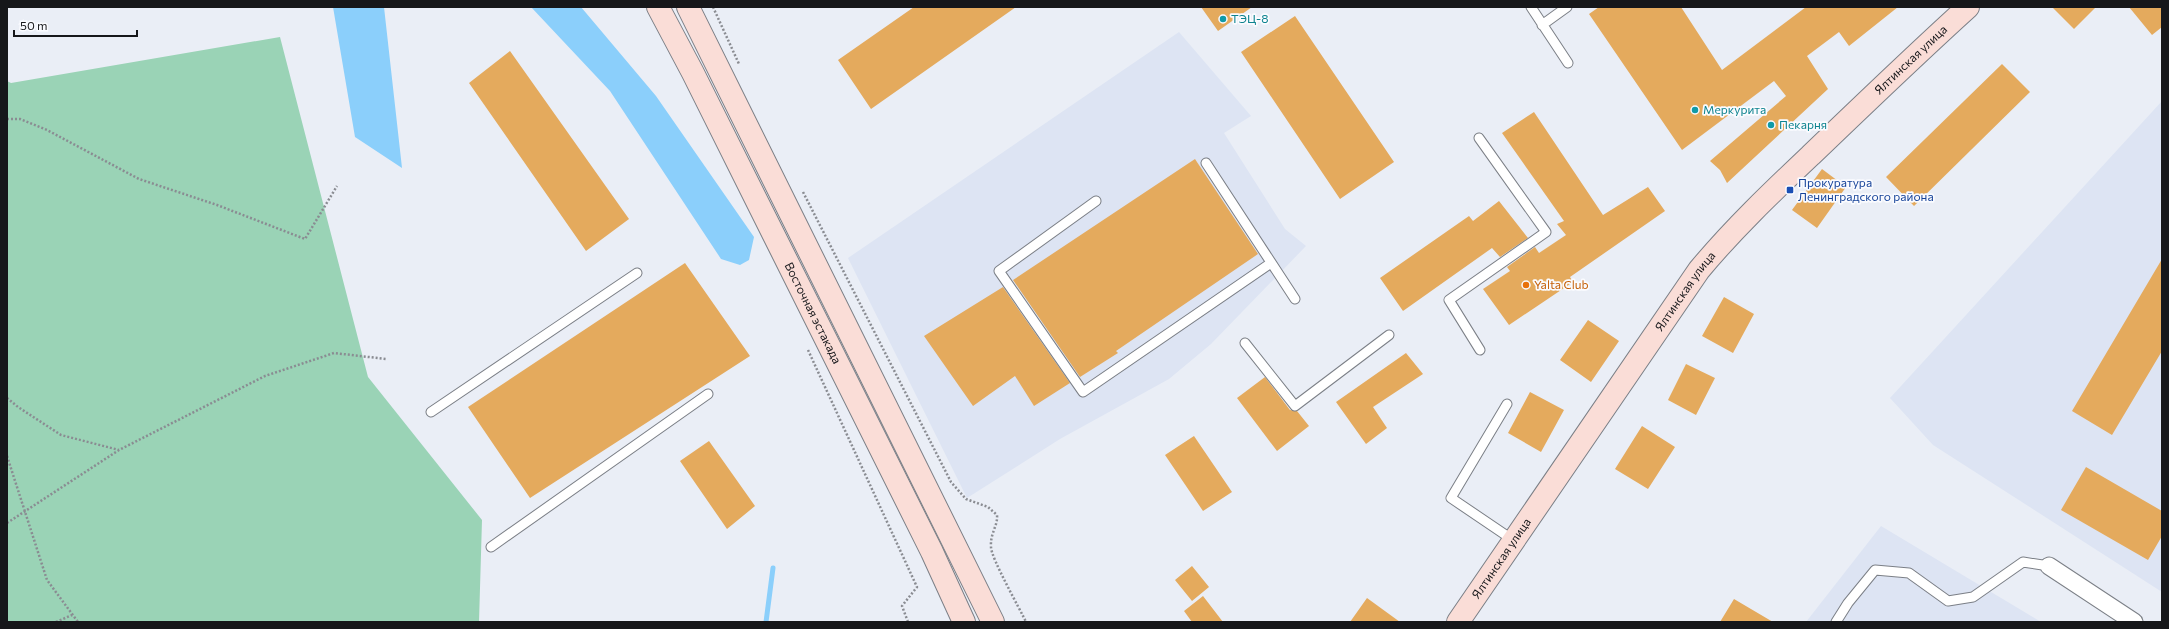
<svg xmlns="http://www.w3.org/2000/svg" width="2169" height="629" font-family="Commissioner,sans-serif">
<rect width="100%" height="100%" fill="#eaeef6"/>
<path fill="#dde4f3" d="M1179,32L1251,116L1224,133L1285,229L1306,246L1211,344L1169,379L1060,439L967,498L848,258Z
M2162,101V592L1933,445L1890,398Z
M1881,526L2041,622H1806Z"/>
<path fill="#9ad3b6" d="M280,37L368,377L482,520L479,622H7V81L11,83Z"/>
<path fill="#8bcffb" d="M333,7H384L402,168L355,137Z
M531,7H581L656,96L754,237L749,260L740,265L721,259L610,91Z"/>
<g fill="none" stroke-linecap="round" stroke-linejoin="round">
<path stroke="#8bcffb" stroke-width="5" d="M766,622L773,568"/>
</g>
<path fill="#e4aa5d" d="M914,7H1016L871,109L838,60Z
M1201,7H1252L1218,31Z
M1599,7H1681L1722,70L1806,7H1898L1849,46L1839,32L1807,56L1828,89L1727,183L1720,170L1710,161L1786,96L1774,81L1682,150L1589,14Z
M2052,7H2096L2074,29Z
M2129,7H2162V27L2152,35Z
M1295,16L1394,162L1340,199L1241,52Z
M510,51L629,219L586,251L469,83Z
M2002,64L2030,92L1914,206L1886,177Z
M1534,112L1603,215L1648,187L1665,211L1570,277L1573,282L1509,325L1483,289L1510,271L1507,267L1535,247L1539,253L1566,235L1557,224L1564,221L1502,133Z
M1195,159L1258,254L1116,351L1118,353L1080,377L1013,280Z
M1822,169L1846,187L1817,228L1792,210Z
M1499,201L1528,238L1500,257L1492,248L1403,311L1380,278L1469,216L1473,221Z
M2162,259V351L2112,435L2072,411Z
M685,263L750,356L530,498L468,407Z
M1003,287L1070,383L1034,406L1015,376L973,406L924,336Z
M1724,297L1754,314L1733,353L1702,336Z
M1588,320L1619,341L1591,382L1560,360Z
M1406,353L1423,374L1373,407L1387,428L1366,444L1336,402Z
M1686,364L1715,378L1696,415L1668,400Z
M1265,377L1290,410L1297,411L1309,426L1277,451L1237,398Z
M1530,392L1564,410L1541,452L1508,433Z
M1642,426L1675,447L1648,489L1615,469Z
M1194,436L1232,492L1203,511L1165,455Z
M709,441L755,506L727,529L680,461Z
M2086,467L2162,511V536L2148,560L2061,510Z
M1192,566L1209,587L1192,601L1175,580Z
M1203,596L1223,622H1192L1184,611Z
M1367,598L1400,622H1350Z
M1734,599L1773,622H1720Z"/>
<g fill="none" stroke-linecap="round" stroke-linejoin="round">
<g stroke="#7b7f86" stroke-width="11">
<path id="lane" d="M1531,7L1568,63
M1542,25L1567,7
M1479,138L1546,232L1449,300L1480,350
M1206,163L1295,299
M1096,201L999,271L1083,392L1271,263
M1245,343L1295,406L1389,335
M1507,404L1451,498L1513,540
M431,412L637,273
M491,547L708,394
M1836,622L1848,603L1875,570L1909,573L1948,601L1973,597L2023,562L2049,566"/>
</g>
<g stroke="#7b7f86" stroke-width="19">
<path id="street" d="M2049,566L2134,622"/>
</g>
<g stroke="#7b7f86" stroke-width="24">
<g id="secondary">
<path id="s1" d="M658,7L693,73L932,552L964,622"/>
<path d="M688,7L993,622"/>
<path id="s2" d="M1458,622L1699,270C1734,228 1772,192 1811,155C1863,105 1915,55 1968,7"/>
</g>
</g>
<path stroke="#8a8c92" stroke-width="2.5" stroke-dasharray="2 2" stroke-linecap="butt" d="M713,7L739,64
M7,119H20L47,130L139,179L217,205L305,239L337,186
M803,192L951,482L966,499L988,507L997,515C998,526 990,533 991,547C991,558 1020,609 1026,622
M808,350L917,587L902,606L908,622
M7,398L18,407L61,435L119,450
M7,456L47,580L78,622
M7,523L119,450L265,376L334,353L386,359
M56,622L72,615"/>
<use href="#lane" stroke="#fff" stroke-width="9"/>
<use href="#street" stroke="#fff" stroke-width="17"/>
<use href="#secondary" stroke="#faddd7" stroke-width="22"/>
</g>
<g fill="#0f9aa8" stroke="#fafbff" stroke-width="1.5">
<circle cx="1223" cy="19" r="4"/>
<circle cx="1695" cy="110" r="4"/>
<circle cx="1771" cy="125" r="4"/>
</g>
<rect fill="#1a4fb4" stroke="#fafbff" stroke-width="1.5" x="1786" y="186" width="8" height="8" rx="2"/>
<circle fill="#e8710a" stroke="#fafbff" stroke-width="1.5" cx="1526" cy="285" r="4"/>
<g text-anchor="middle" stroke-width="3.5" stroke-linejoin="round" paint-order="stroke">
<g font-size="12" fill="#0d838f" stroke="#fafbff" text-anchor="start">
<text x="1231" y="23">ТЭЦ-8</text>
<text x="1703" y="114">Меркурита</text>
<text x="1779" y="129">Пекарня</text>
</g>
<g font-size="12" fill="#16171a" stroke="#fafbff">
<text dy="4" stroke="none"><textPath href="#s2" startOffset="725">Ялтинская улица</textPath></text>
<text dy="4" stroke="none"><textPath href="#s2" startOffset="401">Ялтинская улица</textPath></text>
<text dy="4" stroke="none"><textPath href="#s1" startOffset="343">Восточная эстакада</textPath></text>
<text dy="4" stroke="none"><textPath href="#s2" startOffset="77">Ялтинская улица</textPath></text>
</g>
<g font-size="12" fill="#164399" stroke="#fafbff" text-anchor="start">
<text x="1798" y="187">Прокуратура<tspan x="1798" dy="14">Ленинградского района</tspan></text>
</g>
<g font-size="12" fill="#c56008" stroke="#fafbff" text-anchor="start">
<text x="1534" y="289">Yalta Club</text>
</g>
</g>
<rect width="2169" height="629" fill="none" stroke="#16171a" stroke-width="16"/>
<path d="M14 30v6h123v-6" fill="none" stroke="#16171a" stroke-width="2"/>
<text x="20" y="30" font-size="12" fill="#16171a" stroke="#fafbff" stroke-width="3" paint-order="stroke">50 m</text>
</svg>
